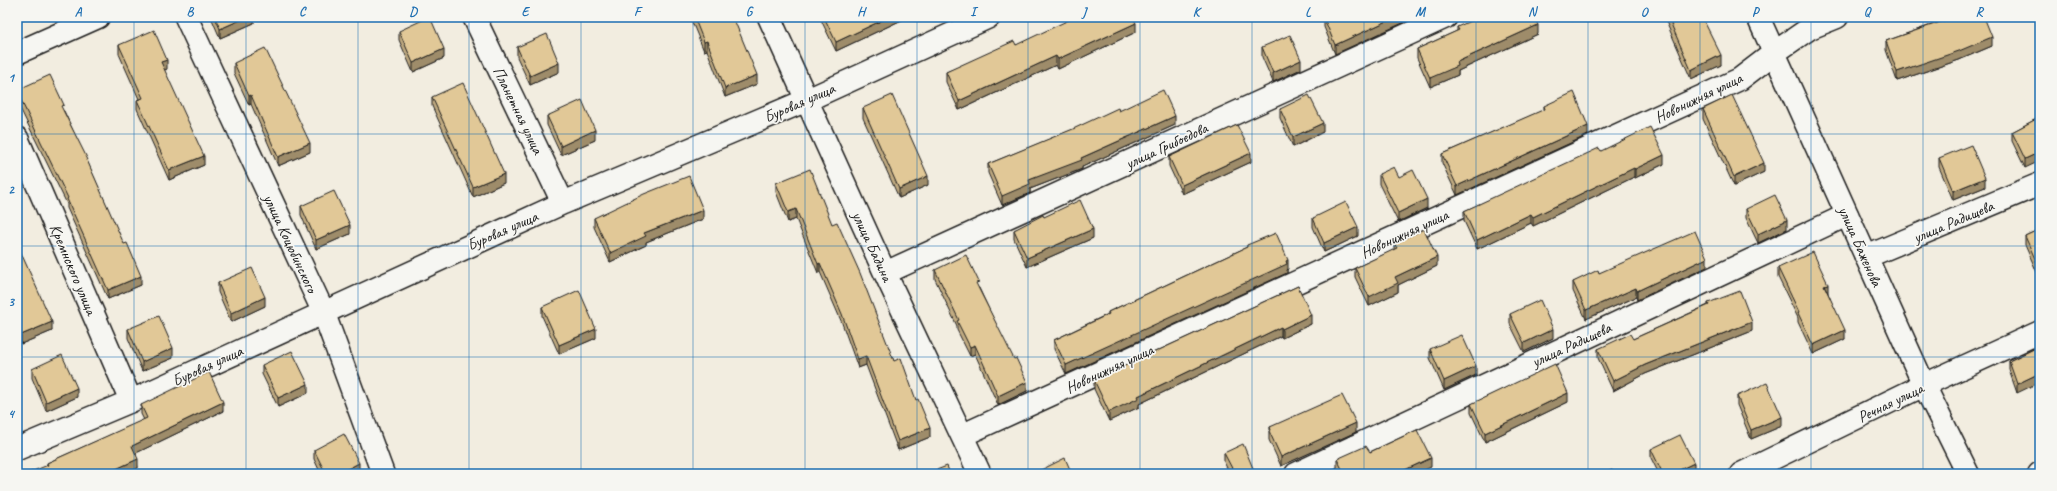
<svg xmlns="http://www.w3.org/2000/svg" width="2057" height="491" font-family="Caveat,sans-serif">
<rect width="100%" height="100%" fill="#f2ede0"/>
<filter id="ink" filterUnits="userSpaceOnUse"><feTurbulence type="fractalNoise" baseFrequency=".025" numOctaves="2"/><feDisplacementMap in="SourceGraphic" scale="8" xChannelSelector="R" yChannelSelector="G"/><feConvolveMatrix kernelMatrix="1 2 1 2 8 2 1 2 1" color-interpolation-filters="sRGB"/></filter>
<g filter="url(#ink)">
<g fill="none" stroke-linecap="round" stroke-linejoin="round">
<g stroke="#1c1c1c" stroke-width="25">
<path id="minor" d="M186,17L323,311L383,474
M474,17L563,203
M769,17L885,273L980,474
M17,53L98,17
M17,138L131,401
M1866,257L2040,184
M885,273L1446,17
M963,435L1740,79L1774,53
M17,449L131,401L563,203L807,100L989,17
M1296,474L1847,215
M1741,474L1924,385L2040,332
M2039,474H2040"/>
</g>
<g stroke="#1c1c1c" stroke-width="25">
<path id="secondary" d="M1758,17L1924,385L1968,474
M1774,53L1810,28L1837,17"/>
</g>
<use href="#minor" stroke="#f6f6f2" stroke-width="22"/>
<use href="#secondary" stroke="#f6f6f2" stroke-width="22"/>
</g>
<path fill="#c2ac82" stroke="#1c1c1c" d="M211,17H254V23L220,38Z
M690,17H733L757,84L725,97L707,50L704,51Z
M822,17H908L836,51L822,22Z
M1416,17L1335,54L1324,27V18Z
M1664,17H1702L1721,65L1691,79Z
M1945,18L1992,46L1959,60L1897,81L1886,50V41L1945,20Z
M1457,27L1538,34L1458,71V75L1430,87L1417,58V49L1457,31Z
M399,31L444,58L413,72L399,40Z
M1136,32L1058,69L1056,65L959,110L946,82V72L1016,45Z
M119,45L167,69L164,70L204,165L169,180L137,109V100L139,99L119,54Z
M517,47L559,72L530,85L517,57Z
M1262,47L1301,69L1273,82L1262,57Z
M234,63L310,152L278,166L251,104L249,105L234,73Z
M17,90L64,111L88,163L141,285L108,299L67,208V204L17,102Z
M432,97L504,183L473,197L432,106Z
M1544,106L1588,135L1457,195L1442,163V154L1544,110Z
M863,108L928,185L899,198L863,118Z
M1280,109L1323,132L1293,147L1280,118Z
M1703,109L1764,172L1734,186L1703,119Z
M1119,111L1175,125L1082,167V169L1030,189V193L1002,205L988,173V164Z
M547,116L595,140L561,155L547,125Z
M2040,117L2025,168L2012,141V132Z
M1601,151L1664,164L1635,178L1634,177L1533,226L1531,223L1477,249L1464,221V211Z
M1169,157L1251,162L1182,194L1169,166Z
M1939,158L1985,187L1953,200L1939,167Z
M1379,174L1399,177L1427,208L1398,222L1379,184Z
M776,183L832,224L894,361L916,400L930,437L898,450L866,365L858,368L842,323L820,272L818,273L796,219L788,222L776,192Z
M301,206L350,234L316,249L301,215Z
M1746,209L1787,229L1758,243L1746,218Z
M1044,217L1093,238L1027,267L1014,239V230Z
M594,218L703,219L646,242V245L610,262L594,227Z
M1313,218L1358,236L1324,252L1313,227Z
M2040,229L2039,277L2025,245V236Z
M1394,243L1437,266L1398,285V292L1369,306L1355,277V268L1394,250Z
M17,244L52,331L21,344L17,334Z
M1247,245L1288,269L1287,270V273L1066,374L1054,349V340L1108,314V312L1247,247Z
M1707,267L1637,300L1636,297L1586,319L1573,291V282L1599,273Z
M1778,268L1828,293L1845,339L1813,354L1798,322V318L1778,277Z
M935,270L979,288L1027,391L998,405L975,354L970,356L957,330V326L935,279Z
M218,283L265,306L231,322L218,292Z
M1298,286L1311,324L1282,338L1281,336L1139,404V407L1109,421L1094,389V380Z
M1708,303L1752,331L1645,374L1613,391L1598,358V349L1633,339L1708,305Z
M542,307L596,338L559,354L542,316Z
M1510,314L1553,338L1524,352L1510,324Z
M128,329L173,358L142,371L128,338Z
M2040,346L2017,393L2009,370V361Z
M1430,349L1476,375L1444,390L1430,358Z
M262,365L308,393L278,407L262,374Z
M32,369L77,397L46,411L32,378Z
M1737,396L1782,426L1751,439L1737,405Z
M1568,402L1485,442L1471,413V404Z
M141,405L223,411L136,453L138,468L47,465V463L144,420L141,414Z
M1270,427L1356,432L1281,466L1269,440V431H1270Z
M1651,449L1694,472L1690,474H1659L1651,458Z
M314,450L359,472L356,474H321L314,459Z
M1370,452L1431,467L1339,471L1337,468V459Z
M1224,453L1255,474H1230L1224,462Z"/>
<path fill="#9e8c6a" stroke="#1c1c1c" d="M17,17H30L17,23Z
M247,17H254V23L220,38V29Z
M889,17H908L836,51V42Z
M1396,17H1416L1335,54V45Z
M1572,17H1579L1572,21Z
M1136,23V32L1058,69V59Z
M1538,25V34L1458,71V75L1430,87V78L1457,62Z
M1992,37V46L1959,60L1897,81V72Z
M707,41V50L704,51V42Z
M444,49V58L413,72V63Z
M1721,55V65L1691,79V70Z
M1056,56V65L959,110V101Z
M167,60V69L161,72V62Z
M1301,60V69L1273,82V73Z
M559,63V72L530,85V76Z
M757,75V84L725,97V88Z
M251,95V104L249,105V96Z
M1175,116V125L1082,167V169L1030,189V193L1002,205V196L1029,180L1081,158Z
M1323,123V132L1293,147V137Z
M1588,126V135L1457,195V186Z
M595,130V140L561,155V146Z
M310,143V152L278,166V157Z
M2040,152V161L2025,168V159Z
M1251,153V162L1182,194V185Z
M1664,155V164L1635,178V169Z
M204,156V165L169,180V170Z
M1764,163V172L1734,186V177Z
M1634,168V177L1533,226V217Z
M504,174V183L473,197V187Z
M928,176V185L899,198V189Z
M1985,178V187L1953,200V191Z
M1427,199V208L1398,222V213Z
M796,209V219L788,222V212Z
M703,210V219L646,242V245L610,262V253L644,233Z
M1531,214V223L1477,249V240Z
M1787,220V229L1758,243V234Z
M350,225V234L316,249V240Z
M1358,227V236L1324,252V243Z
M1093,229V238L1027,267V258Z
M1437,257V266L1398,285V292L1369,306V297L1395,277Z
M1707,258V267L1637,300V291Z
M1288,260V269L1287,270V273L1066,374V365Z
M820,263V272L818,273V264Z
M141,276V285L108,299V290Z
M1828,284V293L1824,285Z
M1636,288V297L1586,319V310Z
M265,297V306L231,322V313Z
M1311,315V324L1282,338V329Z
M52,322V331L21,344V335Z
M1752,322V331L1645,374L1613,391V381L1645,365Z
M1281,327V336L1139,404V407L1109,421V412L1138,396Z
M596,329V338L559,354V345Z
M1553,329V338L1524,352V343Z
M1845,330V339L1813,354V345Z
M975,345V354L970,356V347Z
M173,348V358L142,371V362Z
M866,356V365L858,368V359Z
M1476,366V375L1444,390V381Z
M2040,373V382L2017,393V384Z
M1027,382V391L998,405V396Z
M308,384V393L278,407V398Z
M77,388V397L46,411V402Z
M1568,393V402L1485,442V433Z
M223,402V411L132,455V446Z
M1782,417V426L1751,439V430Z
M1356,423V432L1281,466V457Z
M930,428V437L898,450V441Z
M1431,458V467L1416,474H1396Z
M138,459V468L125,474H105Z
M359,463V472L356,474H338Z
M1694,463V472L1690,474H1671Z"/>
<path fill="#e1c897" stroke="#1c1c1c" d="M215,17H247L220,29Z
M429,17H430L444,49L413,63L399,31Z
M694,17H733L757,75L725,88L707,41L704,42Z
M824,17H889L836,42Z
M1075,17H1133L1136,23L1058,59L1056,56L959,101L946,72L1014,41L1016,45Z
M1326,17H1396L1335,45L1324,18Z
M1479,17H1534L1538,25L1457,62L1458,66L1430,78L1417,49L1459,30L1457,27Z
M1668,17H1702L1721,55L1691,70Z
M1948,17H1984L1992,37L1959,51L1897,72L1886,41L1946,20L1945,18Z
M154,30L167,60L161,62L204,156L169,170L137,100L143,98L119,45Z
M547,34L559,63L530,76L517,47Z
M1290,35L1301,60L1273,73L1262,47Z
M265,48L310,143L278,157L251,95L249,96L234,63Z
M50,75L64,105L61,106L88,160H87L124,244L127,243L141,276L108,290L67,199L68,198L17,92V90Z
M463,83L504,174L473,187L432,97Z
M1163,90L1175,116L1081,158L1082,160L1029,180L1030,184L1002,196L988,164L1073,129L1118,108L1119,111Z
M1574,92L1588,126L1457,186L1442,154L1545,109L1544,106Z
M892,95L928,176L899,189L863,108Z
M1309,95L1323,123L1293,137L1280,109Z
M1732,95L1764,163L1734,177L1703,109Z
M582,100L595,130L561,146L547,116Z
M2040,117V152L2025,159L2012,132Z
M1237,125L1251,153L1182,185L1169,157Z
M1650,127L1664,155L1635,169L1634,168L1533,217L1531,214L1477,240L1464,211L1599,148L1601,151Z
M1971,145L1985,178L1953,191L1939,158Z
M1394,167L1399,177L1413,170L1427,199L1398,213L1379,174Z
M810,169L832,224L837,222L860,273L894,361L901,358L916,400L918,399L930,428L898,441L866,356L858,359L842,314L820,263L818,264L796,209L788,212L776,183Z
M689,176L703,210L644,233L646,236L610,253L594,218L644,194Z
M334,191L350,225L316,240L301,206Z
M1775,195L1787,220L1758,234L1746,209Z
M1080,200L1093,229L1027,258L1014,230L1043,215L1044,217Z
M1346,202L1358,227L1324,243L1313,218Z
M1424,229L1437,257L1395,277L1398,283L1369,297L1355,268L1397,248L1394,243Z
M2040,229V268H2039L2025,236Z
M1695,231L1707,258L1637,291L1636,288L1586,310L1573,282L1598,270L1599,273Z
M1276,233L1288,260L1286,261L1287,264L1066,365L1054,340L1109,314L1108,312L1247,247V245Z
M17,244L52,322L21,335L17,325Z
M1813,252L1828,284L1824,285L1845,330L1813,345L1798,313L1799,312L1778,268Z
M966,255L979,282L976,283L1014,359L1016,358L1027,382L998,396L975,345L970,347L957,321L959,320L935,270Z
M252,268L265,297L231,313L218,283Z
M1298,286L1311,315L1282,329L1281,327L1138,396L1139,398L1109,412L1094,380Z
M579,290L596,329L559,345L542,307Z
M1740,291L1752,322L1645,365L1613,381L1598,349L1630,334L1633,339L1709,305L1708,303Z
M1540,300L1553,329L1524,343L1510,314Z
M159,316L173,348L142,362L128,329Z
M1462,335L1476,366L1444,381L1430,349Z
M2040,346V373L2017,384L2009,361Z
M292,351L308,384L278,398L262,365Z
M62,355L77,388L46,402L32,369Z
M1555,364L1568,393L1485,433L1471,404Z
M209,372L223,402L132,446L138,459L105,474H26L48,465L47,463L147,418L141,405Z
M1767,383L1782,417L1751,430L1737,396Z
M1342,395L1356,423L1281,457L1269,431L1271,430L1270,427Z
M1417,430L1431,458L1396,474H1331L1342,469L1337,459L1366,446L1370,452Z
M344,434L359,463L338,474H326L314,450Z
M1680,435L1694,463L1671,474H1663L1651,449Z
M1243,444L1255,473L1252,474H1235L1224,453Z
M1065,458L1072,474H1036L1035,473Z
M947,466L950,474H926Z
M1612,470L1613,474H1604Z
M519,471L520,474H513Z"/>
</g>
<path fill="none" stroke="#1f6fb2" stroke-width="1" stroke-opacity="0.55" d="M134,17V474M246,17V474M358,17V474M469,17V474M581,17V474M693,17V474M805,17V474M917,17V474M1028,17V474M1140,17V474M1252,17V474M1364,17V474M1476,17V474M1588,17V474M1700,17V474M1811,17V474M1923,17V474M17,134H2040M17,246H2040M17,357H2040"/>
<g text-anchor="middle" stroke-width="3.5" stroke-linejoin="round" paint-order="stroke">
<g font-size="16" fill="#1c1c1c" stroke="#f6f6f2">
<text transform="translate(1698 97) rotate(-26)" y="6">Новонижняя улица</text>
<text transform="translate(799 102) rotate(-24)" y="6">Буровая улица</text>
<text transform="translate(519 110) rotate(64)" y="6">Планетная улица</text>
<text transform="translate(1166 145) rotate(-25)" y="6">улица Грибоедова</text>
<text transform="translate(1953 221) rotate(-23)" y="6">улица Радищева</text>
<text transform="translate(502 230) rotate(-24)" y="6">Буровая улица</text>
<text transform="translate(1404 233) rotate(-25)" y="6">Новонижняя улица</text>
<text transform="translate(291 243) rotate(65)" y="6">улица Коцюбинского</text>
<text transform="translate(873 246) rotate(65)" y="6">улица Бадина</text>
<text transform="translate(1861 246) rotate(66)" y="6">улица Баженова</text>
<text transform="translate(74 269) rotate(67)" y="6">Кремнского улица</text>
<text transform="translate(1571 344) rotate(-25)" y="6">улица Радищева</text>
<text transform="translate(207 365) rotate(-25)" y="6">Буровая улица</text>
<text transform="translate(1109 368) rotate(-25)" y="6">Новонижняя улица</text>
<text transform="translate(1890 402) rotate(-26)" y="6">Речная улица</text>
</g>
</g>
<rect width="2057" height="491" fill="none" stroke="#f6f6f2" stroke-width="44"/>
<rect x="22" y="22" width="2013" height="447" fill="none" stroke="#1f6fb2" stroke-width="1.5"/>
<g font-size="13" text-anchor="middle" font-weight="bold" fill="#1f6fb2">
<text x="78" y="16">A</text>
<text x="190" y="16">B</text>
<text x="302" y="16">C</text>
<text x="413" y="16">D</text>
<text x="525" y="16">E</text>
<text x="637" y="16">F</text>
<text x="749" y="16">G</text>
<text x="861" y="16">H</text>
<text x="973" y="16">I</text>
<text x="1084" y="16">J</text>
<text x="1196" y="16">K</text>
<text x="1308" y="16">L</text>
<text x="1420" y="16">M</text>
<text x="1532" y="16">N</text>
<text x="1644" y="16">O</text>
<text x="1755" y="16">P</text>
<text x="1867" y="16">Q</text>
<text x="1979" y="16">R</text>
<text x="11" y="82">1</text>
<text x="11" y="194">2</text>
<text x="11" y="306">3</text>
<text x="11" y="418">4</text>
</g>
</svg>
